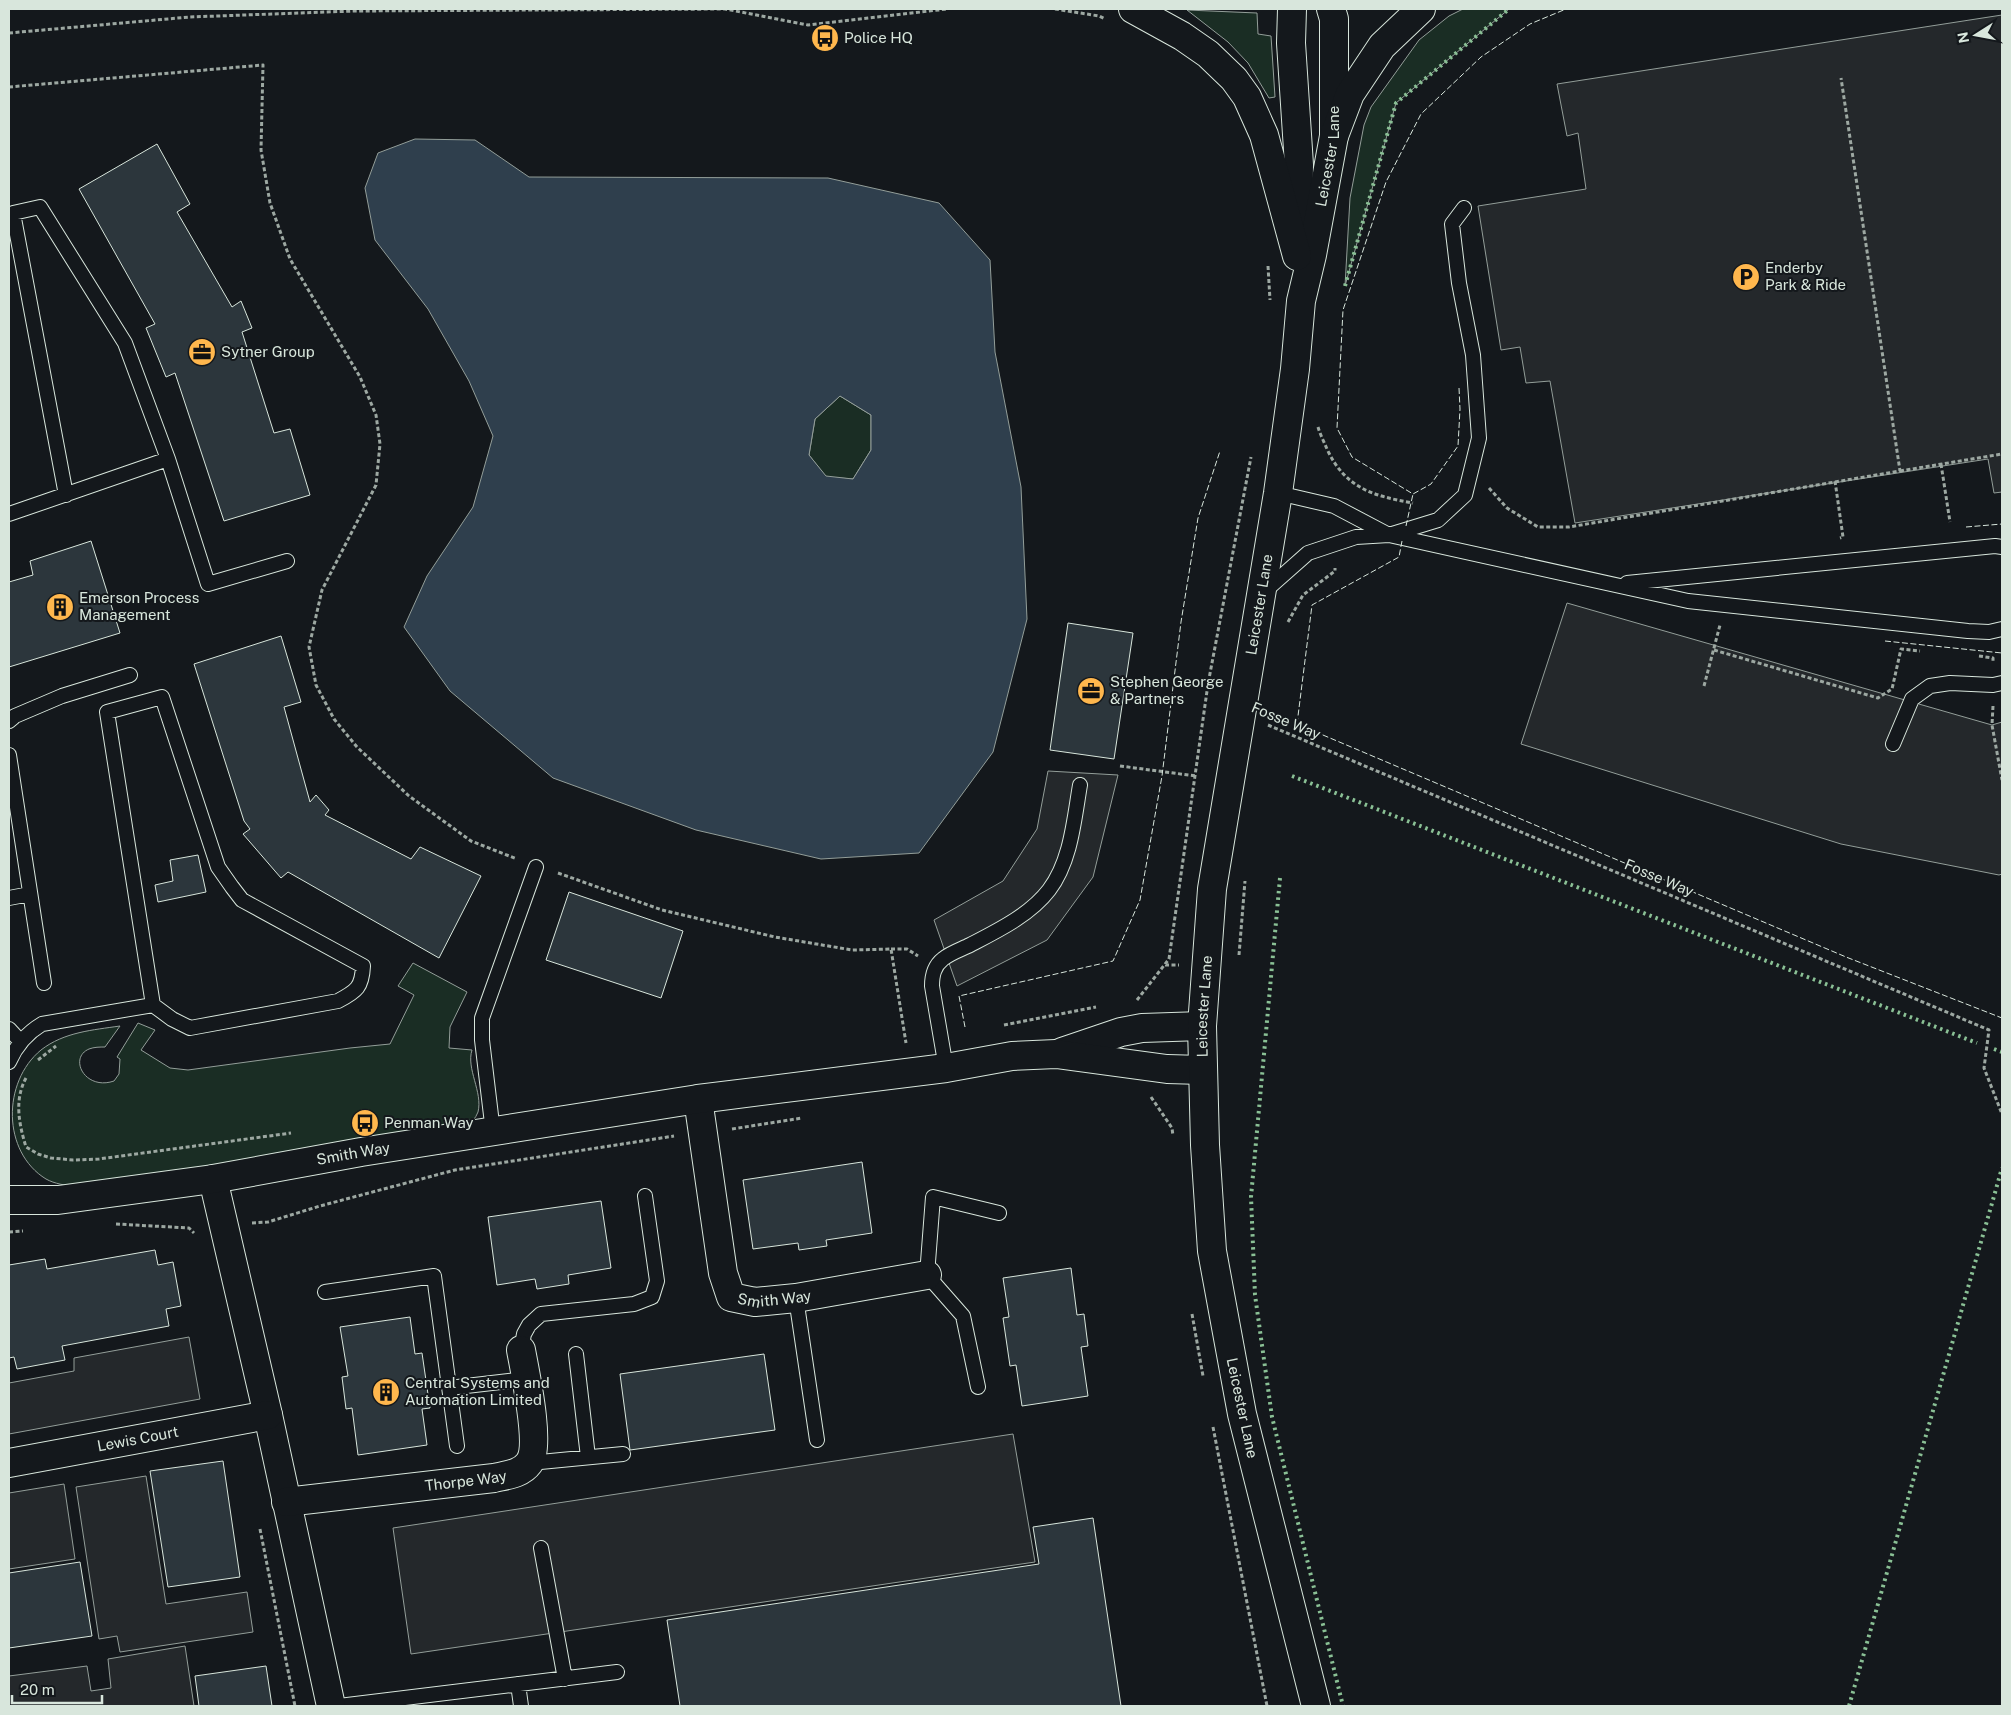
<svg xmlns="http://www.w3.org/2000/svg" width="2011" height="1715" font-family="'Public Sans',sans-serif">
<rect width="100%" height="100%" fill="#14181c"/>
<path fill="#1a2d24" stroke="#939e99" d="M1463,9H1509L1396,103L1345,286L1350,198L1364,125L1371,107L1419,40L1449,16Z
M1187,10L1257,13L1258,34L1271,36L1275,97L1269,98L1248,63L1228,42Z
M840,396L871,415V450L853,479L826,477L809,455L815,419Z
M413,963L467,992L450,1027L449,1048L472,1050C466,1069 483,1092 478,1112C476,1118 470,1124 466,1129L75,1187C65,1185 55,1184 46,1179C2,1152 2,1082 41,1050C64,1032 93,1030 120,1026L105,1047C100,1047 94,1047 89,1049C68,1058 85,1091 114,1081L119,1074L120,1059L117,1057L138,1023L155,1030L141,1050L170,1068L188,1070L350,1048L390,1044L414,995L398,986Z"/>
<path fill="#24282b" stroke="#939e99" d="M2002,15V492L1994,493L1988,459L1575,523L1550,381L1526,383L1520,347L1501,350L1478,206L1586,189L1578,133L1567,136L1557,84Z
M1567,603L1992,725L2002,722V874L1999,875L1841,844L1521,744Z
M1048,771L1118,775L1093,877L1047,940L957,986L934,920L1003,881L1037,829Z
M189,1337L200,1399L9,1434V1383L74,1371V1358Z
M1013,1434L1035,1562L411,1654L393,1528Z
M146,1476L166,1604L247,1592L253,1632L120,1652L117,1636L99,1639L76,1487Z
M64,1484L75,1559L9,1569V1493Z
M185,1646L194,1706H9V1676L87,1666L91,1691L111,1688L108,1659Z"/>
<path fill="#2f3f4d" stroke="#939e99" fill-rule="evenodd" d="M415,139L475,140L529,177L828,178L939,203L990,260L995,352L1021,487L1027,619L993,752L919,853L821,859L696,830L553,778L450,691L404,627L427,576L473,507L493,436L469,381L428,309L375,240L365,188L378,153ZM840,396L871,415V450L853,479L826,476L809,455L815,419Z"/>
<path fill="#2c363c" stroke="#d8e6dc" d="M157,144L190,204L177,212L232,307L241,301L252,328L242,332L274,433L290,429L310,495L224,521L175,373L166,377L146,328L155,324L79,189Z
M91,541L120,633L9,667V582L33,575L30,561Z
M1068,623L1133,633L1114,759L1050,750Z
M281,636L301,702L284,707L310,802L316,795L329,810L325,815L411,859L420,847L481,876L439,958L288,872L281,878L243,834L250,829L244,821L194,664Z
M198,855L206,892L158,902L155,885L173,881L170,860Z
M569,892L683,931L661,998L546,960Z
M862,1162L872,1233L826,1240L827,1246L799,1250L798,1243L753,1249L743,1180Z
M601,1201L611,1268L568,1275L569,1284L537,1289L535,1279L497,1285L488,1217Z
M155,1250L158,1265L173,1262L181,1306L166,1309L169,1326L62,1346L65,1360L17,1369L14,1357L9,1358V1265L45,1259L47,1269Z
M1071,1268L1077,1315L1084,1314L1088,1346L1081,1347L1088,1396L1022,1406L1016,1365L1010,1366L1003,1318L1009,1317L1003,1278Z
M410,1317L415,1354L422,1353L430,1408L422,1409L427,1445L358,1455L352,1408L346,1409L342,1377L348,1376L340,1327Z
M764,1354L775,1430L630,1450L620,1374Z
M223,1461L240,1577L168,1587L150,1471Z
M1093,1518L1121,1706H680L667,1620L1039,1564L1033,1527Z
M80,1562L92,1636L9,1648V1573Z
M266,1666L272,1706H199L195,1676Z"/>
<g fill="none" stroke-linecap="round" stroke-linejoin="round">
<g stroke="#d8e6dc" stroke-width="16">
<path id="service" d="M1278,493L1334,506L1389,535L1688,601L1968,631L1989,632L2002,629
M66,495L13,213L40,207L125,343L168,459L208,584L287,561
M9,514L168,459
M1627,583L1995,546L2002,547
M1264,592L1308,553L1356,537L1389,535L1438,520L1465,495L1479,438L1473,355L1459,283L1452,224L1464,208
M162,697L218,867L232,887L242,900L363,966C362,987 357,991 338,1001L190,1028L172,1019L153,1005L107,712Z
M9,721L15,716L62,696L130,675
M1893,744L1912,699L1930,686L1950,683L1993,685L2002,683
M9,755L44,983
M9,898L30,894
M9,1029L21,1042
M9,1062C16,1046 27,1033 42,1024L153,1005
M946,1068L932,986C932,975 934,966 943,959C950,953 962,949 970,945C997,931 1030,915 1049,890C1071,861 1074,820 1080,785
M493,1132L482,1040V1018L536,867
M325,1292L434,1276L457,1446
M796,1298L817,1440
M521,1350L524,1334L529,1325L541,1314L634,1304L652,1297L657,1281L645,1196
M576,1354L588,1457
M978,1387L963,1316L927,1275L933,1197L999,1213
M449,1388L526,1379
M530,1463L623,1454
M541,1548L565,1679
M518,1684L521,1706
M339,1706L617,1672"/>
</g>
<g stroke="#d8e6dc" stroke-width="30">
<g id="minor">
<path id="s1" d="M698,1099L723,1273L731,1297L755,1302L796,1298L927,1275"/>
<path d="M213,1179L268,1415L331,1706"/>
<path id="s2" d="M9,1463L268,1415"/>
<path id="s3" d="M286,1502L494,1478C507,1475 521,1474 529,1463C541,1446 525,1372 521,1350"/>
</g>
</g>
<g stroke="#d8e6dc" stroke-width="30">
<g id="tertiary">
<path d="M1292,9L1291,43L1299,165L1298,244"/>
<path d="M1062,1052L1121,1032L1142,1028L1202,1026"/>
<path id="s4" d="M9,1200H58L213,1179L361,1152L698,1099L946,1068L1012,1056L1056,1054L1167,1069L1202,1070"/>
<path id="s5" d="M1316,1706L1242,1414L1212,1251L1205,1145L1202,1026L1212,889L1278,493L1295,369L1301,301L1312,255L1334,136V19L1331,9"/>
</g>
</g>
<g stroke="#d8e6dc" stroke-width="30">
<path id="secondary" d="M1133,9L1182,36L1208,54L1234,79L1247,97L1264,135L1297,256
M1334,136L1350,94L1382,46L1421,9"/>
</g>
<path stroke="#9da8a2" stroke-width="3" stroke-dasharray="4 2.5" stroke-linecap="butt" d="M1055,9L1099,16L1105,19
M9,33L190,17L354,11L725,9L808,25L947,9
M9,87L263,65L261,150L270,203L290,259L360,377L376,415L380,444L376,485L322,590L309,647L316,685L334,719L357,747L409,796L471,841L517,859
M1268,266L1270,300
M1318,427C1320,434 1324,442 1327,449C1345,488 1373,496 1413,503
M1941,464L1950,522
M1900,471L2002,454
M1835,481L1843,537L1840,538
M1489,488L1507,508L1538,527H1569L1900,471L1841,78
M1288,622L1303,595L1335,571V568
M1714,650L1878,698L1892,689L1901,649L1920,651
M1979,656L1993,658V662
M1704,686L1720,625
M1993,706L1992,725L2002,780
M1268,725L1989,1030L1984,1068L2002,1114
M1120,766L1196,776
M558,873L662,910L775,937L852,950L891,949L906,1043
M891,949H907L918,956
M1239,955L1245,881
M1165,965H1179
M1137,1000L1169,959L1208,684L1251,457
M1004,1025L1096,1007
M38,1060L56,1046
M26,1078C14,1100 19,1124 26,1147L38,1154L51,1158L73,1160L99,1159L291,1133
M1151,1097L1172,1128L1173,1136
M732,1129L802,1118
M252,1223L268,1222L320,1206L455,1170L674,1136
M116,1224L189,1228L194,1233
M9,1232L23,1231
M1192,1314L1203,1376
M1213,1427L1267,1706
M260,1529L295,1706"/>
<use href="#service" stroke="#14181c" stroke-width="14"/>
<use href="#minor" stroke="#14181c" stroke-width="28"/>
<use href="#tertiary" stroke="#14181c" stroke-width="28"/>
<use href="#secondary" stroke="#14181c" stroke-width="28"/>
<path stroke="#8ac095" stroke-width="4" stroke-dasharray="2.5 4" stroke-linecap="butt" d="M1345,286L1396,103L1509,9
M1292,776L1977,1043
M1280,878L1251,1197L1255,1295L1272,1417L1343,1706
M1994,1049L2002,1052
M1849,1706L2002,1168"/>
<path stroke="#d8e6dc" stroke-width="1" stroke-dasharray="6 2.5" stroke-linecap="butt" d="M1459,388L1460,409L1458,446L1431,484L1413,494L1352,457L1337,428L1343,310L1386,182L1421,114L1481,57L1530,24L1566,9
M1406,526L1413,494
M1966,527L2002,524
M1402,541L1399,557L1312,605L1297,724L1846,957L2002,1018
M1885,641L2002,653
M965,1027L959,996L1113,961L1140,900L1162,776L1181,622L1198,518L1220,451"/>
</g>
<defs>
<g id="bus-disc" transform="scale(1.4375)"><circle r="9.5" fill="#ffb74d" stroke="#14181c"/><path d="M-5-6H5V4H4V6H2V4H-2V6H-4V4H-5ZM-3.5-4V0h7V-4ZM-3.5 1.2v1.5H-2V1.2ZM2 1.2v1.5H3.5V1.2Z" fill="#111"/></g>
<g id="parking-disc" transform="scale(1.4375)"><circle r="9.5" fill="#ffb74d" stroke="#14181c"/><path d="M-3.5-5.5H1a3.5 3.5 0 0 1 0 7H-1V5.5H-3.5ZM-1-3.4V-.6H.8a1.4 1.4 0 0 0 0-2.8Z" fill="#111"/></g>
<g id="office-disc" transform="scale(1.4375)"><circle r="9.5" fill="#ffb74d" stroke="#14181c"/><path d="M-6-3h4V-5.5h4V-3h4V5H-6ZM-1-4.5V-3h2v-1.5ZM-6 0V1H6V0Z" fill="#111"/></g>
<g id="building-disc" transform="scale(1.4375)"><circle r="9.5" fill="#ffb74d" stroke="#14181c"/><path d="M-4-6H4V6H1V3H-1V6H-4ZM-2.5-4.3h1.7v1.8h-1.7ZM.8-4.3h1.7v1.8H.8ZM-2.5-1h1.7V.8h-1.7ZM.8-1h1.7V.8H.8Z" fill="#111"/></g>
</defs>
<g fill-rule="evenodd">
<use href="#bus-disc" x="825" y="38"/>
<use href="#parking-disc" x="1746" y="277"/>
<use href="#office-disc" x="202" y="352"/>
<use href="#building-disc" x="60" y="607"/>
<use href="#office-disc" x="1091" y="691"/>
<use href="#bus-disc" x="365" y="1123"/>
<use href="#building-disc" x="386" y="1392"/>
</g>
<g text-anchor="middle" stroke-width="4" stroke-linejoin="round" paint-order="stroke">
<g font-size="15" fill="#d8e6dc" stroke="#14181c" text-anchor="start">
<text x="844" y="43">Police HQ</text>
<text x="1765" y="273">Enderby<tspan x="1765" dy="17">Park &amp; Ride</tspan></text>
<text x="221" y="357">Sytner Group</text>
<text x="79" y="603">Emerson Process<tspan x="79" dy="17">Management</tspan></text>
<text x="1110" y="687">Stephen George<tspan x="1110" dy="17">&amp; Partners</tspan></text>
<text x="384" y="1128">Penman Way</text>
<text x="405" y="1388">Central Systems and<tspan x="405" dy="17">Automation Limited</tspan></text>
</g>
<g font-size="15" fill="#d8e6dc" stroke="#14181c">
<text dy="5" stroke="none"><textPath href="#s5" startOffset="1572">Leicester Lane</textPath></text>
<text dy="5" stroke="none"><textPath href="#s5" startOffset="1118">Leicester Lane</textPath></text>
<text transform="translate(1286 721) rotate(23)" y="5">Fosse Way</text>
<text transform="translate(1659 878) rotate(23)" y="5">Fosse Way</text>
<text dy="5" stroke="none"><textPath href="#s5" startOffset="712">Leicester Lane</textPath></text>
<text dy="5" stroke="none"><textPath href="#s4" startOffset="348">Smith Way</textPath></text>
<text dy="5" stroke="none"><textPath href="#s1" startOffset="245">Smith Way</textPath></text>
<text transform="translate(1242 1408) rotate(78)" y="5">Leicester Lane</text>
<text dy="5" stroke="none"><textPath href="#s2" startOffset="131">Lewis Court</textPath></text>
<text dy="5" stroke="none"><textPath href="#s3" startOffset="181">Thorpe Way</textPath></text>
</g>
</g>
<rect width="2011" height="1715" fill="none" stroke="#d8e6dc" stroke-width="20"/>
<g transform="translate(1976 35) rotate(259)" stroke="#14181c" stroke-width="4" paint-order="stroke">
<path d="M0-4L9 19L0 12L-9 19Z" fill="#d8e6dc"/>
<text y="-8" font-size="14" font-weight="bold" text-anchor="middle" fill="#d8e6dc">N</text>
</g>
<path d="M12 1695v8h90v-8" fill="none" stroke="#d8e6dc" stroke-width="2.5"/>
<text x="20" y="1695" font-size="15" fill="#d8e6dc" stroke="#14181c" stroke-width="4" paint-order="stroke">20 m</text>
</svg>
